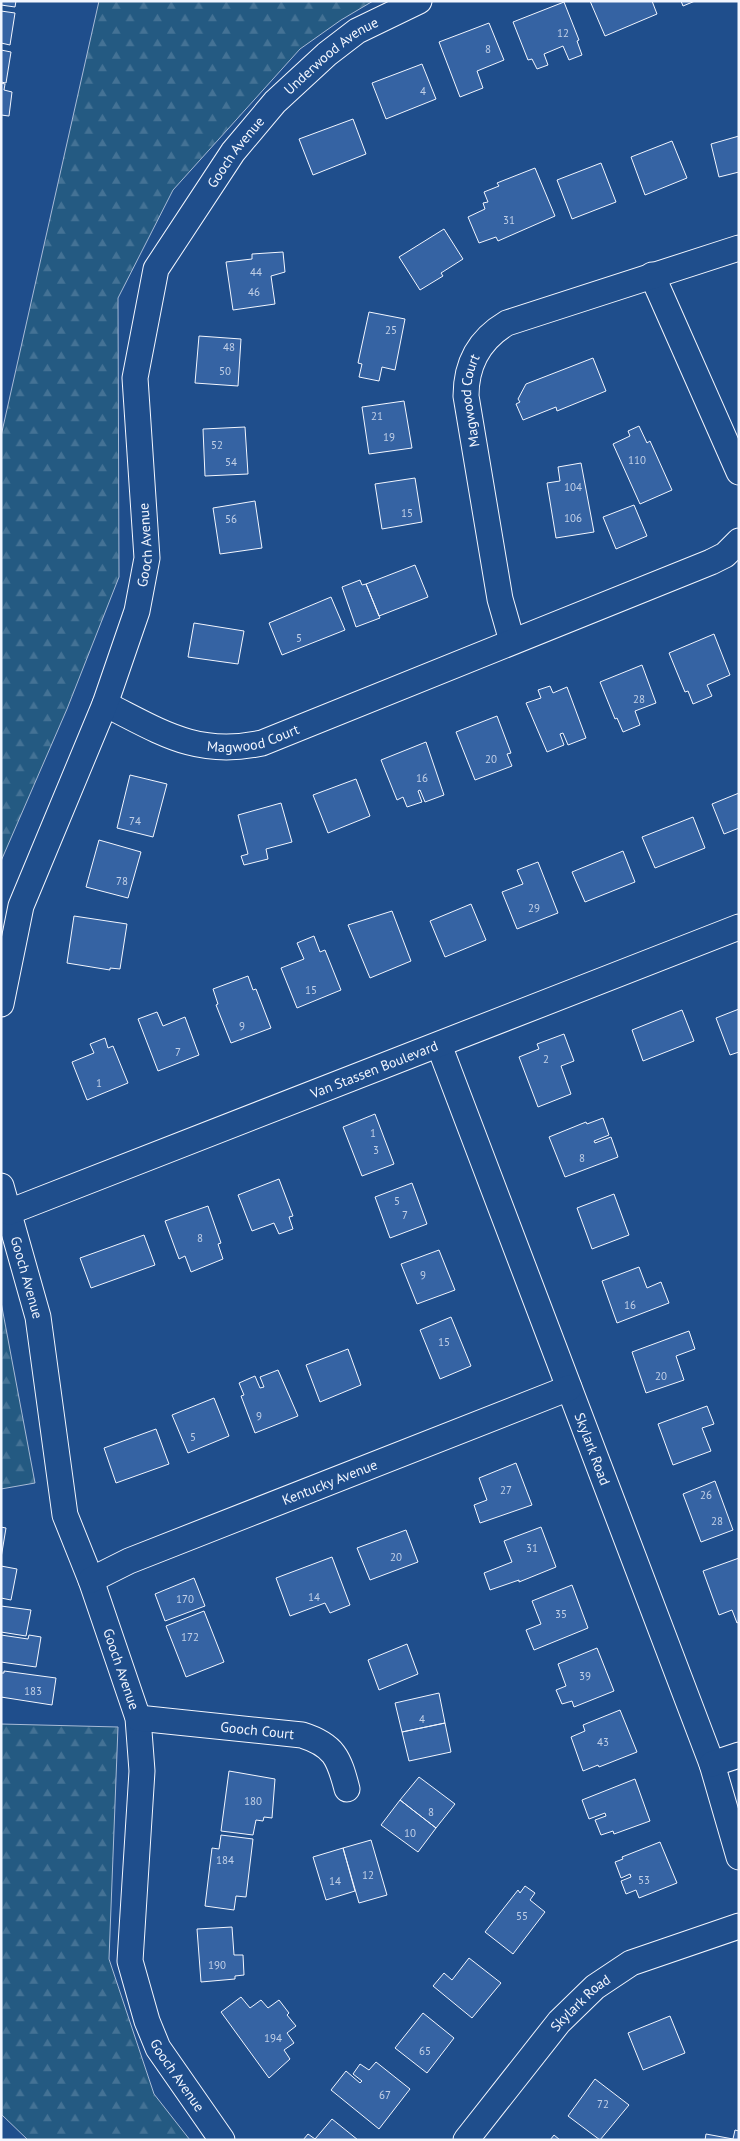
<svg xmlns="http://www.w3.org/2000/svg" width="740" height="2141" font-family="'PT Sans',sans-serif">
<defs>
<pattern id="forest-firs" width="22" height="20" patternUnits="userSpaceOnUse" patternTransform="scale(1.25)"><rect width="22" height="20" fill="#245a82"/><path d="M5 1l3.5 6h-7zM16 11l3.5 6h-7z" fill="#447295"/></pattern>
</defs>
<rect width="100%" height="100%" fill="#1f4e8c"/>
<path fill="url(#forest-firs)" stroke="#a8bbd7" d="M99,1H373L341,20L300,49L173,190L118,298L119,577L67,709L1,861V436Z
M1,1302L35,1483L1,1489Z
M1,1724L118,1727L109,1959L154,2094L190,2140H28L2,2115Z"/>
<path fill="#3563a3" stroke="#f2f6ff" d="M1,1H16L15,7L1,5Z
M590,1H652L657,14L605,36Z
M681,1H695L683,6Z
M564,2L579,40L577,41L582,55L569,60L563,46L544,54L548,65L537,69L532,59L528,60L513,22Z
M1,11L15,13L10,45L1,43Z
M489,23L504,60L477,71L483,88L460,97L439,42Z
M1,50L11,52L6,83L1,82Z
M422,64L436,99L386,119L372,83Z
M1,83L5,84L4,90L12,92L9,116L1,115Z
M353,119L366,154L313,175L299,139Z
M739,136V172L719,177L711,144Z
M672,141L687,178L645,195L631,157Z
M601,163L616,202L572,219L557,180Z
M535,168L555,216L498,241L496,237L479,243L468,217L485,209L483,203L488,202L484,192L499,186L497,183Z
M444,229L463,259L441,273L443,276L420,290L399,257Z
M283,252L285,272L271,276L275,304L233,310L226,262L252,259V254Z
M369,312L405,319L395,370L382,367L379,381L359,377L362,364L358,363Z
M199,336L241,339L238,386L195,383Z
M593,358L606,391L557,411L556,407L523,420L516,404L520,402L518,399L526,384Z
M404,401L412,448L369,454L362,407Z
M639,426L647,443L650,441L672,490L640,504L613,444L630,436L628,431Z
M245,427L248,474L205,476L203,429Z
M581,463L594,532L556,538L547,483L560,481L558,467Z
M415,478L422,522L382,529L375,484Z
M255,501L262,548L220,554L213,508Z
M634,505L647,536L616,549L603,517Z
M415,565L428,597L379,616L366,584Z
M360,580L362,585L366,584L380,618L356,627L342,587Z
M331,597L345,630L282,655L269,623Z
M194,623L244,631L238,664L188,657Z
M714,634L730,675L707,685L712,696L693,704L688,691L685,692L669,653Z
M642,665L656,703L635,711L640,725L623,732L617,718L615,719L600,682Z
M550,686L553,693L567,687L586,738L568,745L563,733L560,734L564,745L547,752L526,703L541,698L538,690Z
M497,716L511,753L507,754L512,766L475,780L456,732Z
M426,742L444,795L425,802L420,790L418,791L422,802L407,807L403,797L397,800L381,760Z
M130,775L167,784L153,837L117,828Z
M356,779L370,816L328,833L313,795Z
M739,793V828L724,834L712,804Z
M281,803L292,842L266,849L268,859L244,865L241,856L248,854L238,815Z
M693,817L705,848L655,868L642,837Z
M99,840L141,852L128,898L86,887Z
M623,851L635,882L585,902L572,872Z
M538,862L558,913L517,929L502,892L523,884L517,870Z
M471,904L486,940L445,957L430,921Z
M392,911L411,961L370,978L348,925Z
M74,916L127,924L120,969L110,968V970L67,963Z
M314,936L320,952L325,950L341,990L297,1008L281,968L304,959L297,943Z
M248,976L253,990L256,989L271,1028L231,1043L216,1005L218,1004L213,989Z
M739,1009V1052L730,1055L716,1018Z
M682,1010L694,1041L643,1061L632,1030Z
M157,1012L163,1026L185,1017L199,1055L158,1071L138,1019Z
M564,1034L574,1061L561,1066L571,1094L538,1107L519,1057L539,1049L537,1044Z
M105,1038L108,1048L113,1046L128,1083L87,1100L72,1062L94,1053L90,1044Z
M375,1114L394,1164L362,1176L343,1127Z
M603,1118L609,1135L594,1141L595,1143L611,1137L618,1157L565,1177L549,1137L586,1122L587,1124Z
M279,1179L293,1216L289,1217L293,1229L279,1234L274,1223L252,1231L238,1195Z
M412,1183L427,1224L390,1238L375,1197Z
M614,1194L629,1235L592,1249L577,1208Z
M208,1206L221,1243L218,1244L223,1259L191,1272L185,1256L179,1259L165,1221Z
M144,1235L155,1265L91,1288L80,1258Z
M439,1250L455,1290L417,1304L401,1264Z
M639,1267L647,1288L661,1282L669,1303L617,1323L602,1281Z
M451,1317L471,1366L440,1379L420,1330Z
M689,1331L695,1349L676,1356L684,1380L646,1393L632,1352Z
M348,1349L361,1385L320,1402L306,1365Z
M278,1370L298,1416L255,1433L241,1396L244,1395L239,1383L255,1376L260,1388L264,1387L260,1377Z
M214,1398L229,1436L188,1453L172,1415Z
M707,1406L714,1424L702,1428L711,1451L673,1465L658,1424Z
M156,1429L169,1464L116,1483L104,1448Z
M516,1463L532,1505L480,1523L474,1505L487,1500L479,1478Z
M715,1481L733,1530L701,1542L683,1494Z
M1,1527L6,1528L1,1558Z
M541,1527L556,1567L519,1582V1580L490,1590L484,1573L512,1562L504,1541Z
M406,1530L418,1562L370,1580L357,1548Z
M332,1557L350,1605L330,1613L325,1603L290,1616L276,1578Z
M739,1558V1622L737,1623L732,1610L719,1615L703,1571Z
M1,1566L17,1569L11,1600L1,1598Z
M194,1578L205,1606L165,1621L155,1594Z
M572,1585L588,1628L534,1650L526,1630L541,1624L532,1601Z
M1,1606L31,1610L26,1636L1,1632Z
M204,1611L224,1662L186,1677L166,1626Z
M1,1635L28,1639L29,1635L41,1637L36,1667L1,1662Z
M407,1644L418,1674L379,1690L368,1660Z
M597,1648L614,1691L574,1707L572,1701L562,1704L556,1690L566,1686L558,1664Z
M4,1671L56,1678L52,1705L1,1697V1673H4Z
M439,1693L445,1723L402,1732L395,1703Z
M620,1710L637,1752L599,1767L598,1765L583,1771L571,1737L585,1731L583,1725Z
M445,1723L451,1752L409,1761L402,1732Z
M229,1771L275,1779L272,1818L264,1817L263,1821L256,1820L253,1835L221,1831Z
M419,1777L455,1804L436,1828L400,1800Z
M635,1779L650,1821L614,1834L613,1831L601,1835L595,1820L606,1816L605,1813L589,1819L582,1800Z
M400,1800L436,1828L418,1852L381,1825Z
M221,1835L253,1839L246,1897L236,1896L234,1910L205,1906L212,1848L219,1849Z
M371,1840L387,1895L359,1903L343,1848Z
M660,1842L677,1883L639,1898L636,1890L626,1894L621,1881L631,1877L630,1874L621,1878L615,1862L623,1859L622,1857Z
M343,1848L355,1891L326,1900L313,1857Z
M525,1886L535,1893L530,1900L545,1912L513,1954L485,1932L518,1890L520,1893Z
M232,1927L234,1955H243L244,1975L235,1976V1979L201,1982L197,1929Z
M469,1958L501,1983L472,2018L433,1986L444,1973L452,1980Z
M241,1997L250,2008L261,2000L268,2008L279,2000L289,2013L287,2015L296,2026L287,2033L294,2043L284,2050L290,2059L269,2078L221,2012Z
M423,2013L454,2038L427,2073L395,2048Z
M670,2016L685,2053L643,2070L628,2033Z
M376,2062L410,2089L379,2129L331,2090L346,2071L360,2083L362,2081L353,2074L360,2064L369,2070Z
M595,2079L629,2105L600,2140L568,2116Z
M332,2119L358,2140H303L308,2134L315,2139Z
M735,2130L739,2131V2140H705L706,2134L733,2139Z
M554,2135L560,2140H550Z"/>
<g fill="none" stroke-linecap="round" stroke-linejoin="round">
<g stroke="#f2f6ff" stroke-width="27">
<g id="minor">
<path d="M652,275L739,472"/>
<path id="s1" d="M512,641L500,599L466,396C466,363 480,339 507,323L739,248"/>
<path id="s2" d="M105,704C161,732 196,757 262,743L711,562L725,555L739,541"/>
<path id="s3" d="M1,1004L21,906L105,704L137,611L147,558L135,378L156,269L233,152L275,102L327,54L357,31L419,1"/>
<path id="s4" d="M439,1045L712,1764L739,1857"/>
<path id="s5" d="M1,1186L38,1317L65,1515L91,1580L138,1718L142,1771L130,1961L147,2021L158,2048L222,2140"/>
<path id="s6" d="M9,1212L739,927"/>
<path id="s7" d="M91,1580L129,1561L569,1388"/>
<path id="s8" d="M138,1718L302,1735C334,1745 339,1758 347,1789"/>
<path d="M712,1764L739,1755"/>
<path id="s9" d="M466,2140L559,2022L595,1987L631,1963L739,1926"/>
</g>
</g>
<use href="#minor" stroke="#1f4e8c" stroke-width="25"/>
</g>
<g text-anchor="middle" stroke-width="4" stroke-linejoin="round" paint-order="stroke">
<g font-size="11" fill="#c3d1e8">
<text x="563" y="37">12</text>
<text x="488" y="53">8</text>
<text x="423" y="95">4</text>
<text x="509" y="224">31</text>
<text x="256" y="276">44</text>
<text x="254" y="296">46</text>
<text x="391" y="334">25</text>
<text x="229" y="351">48</text>
<text x="225" y="375">50</text>
<text x="377" y="420">21</text>
<text x="389" y="441">19</text>
<text x="217" y="449">52</text>
<text x="637" y="464">110</text>
<text x="231" y="466">54</text>
<text x="573" y="491">104</text>
<text x="407" y="517">15</text>
<text x="573" y="522">106</text>
<text x="231" y="523">56</text>
<text x="299" y="642">5</text>
<text x="639" y="703">28</text>
<text x="491" y="763">20</text>
<text x="422" y="782">16</text>
<text x="135" y="825">74</text>
<text x="122" y="885">78</text>
<text x="534" y="912">29</text>
<text x="311" y="994">15</text>
<text x="242" y="1030">9</text>
<text x="178" y="1056">7</text>
<text x="546" y="1063">2</text>
<text x="99" y="1087">1</text>
<text x="373" y="1137">1</text>
<text x="376" y="1154">3</text>
<text x="582" y="1162">8</text>
<text x="397" y="1205">5</text>
<text x="405" y="1219">7</text>
<text x="200" y="1242">8</text>
<text x="423" y="1279">9</text>
<text x="630" y="1309">16</text>
<text x="444" y="1346">15</text>
<text x="661" y="1380">20</text>
<text x="259" y="1420">9</text>
<text x="193" y="1441">5</text>
<text x="506" y="1494">27</text>
<text x="706" y="1499">26</text>
<text x="717" y="1525">28</text>
<text x="532" y="1552">31</text>
<text x="396" y="1561">20</text>
<text x="314" y="1601">14</text>
<text x="185" y="1603">170</text>
<text x="561" y="1618">35</text>
<text x="190" y="1641">172</text>
<text x="585" y="1680">39</text>
<text x="33" y="1695">183</text>
<text x="422" y="1723">4</text>
<text x="603" y="1746">43</text>
<text x="253" y="1805">180</text>
<text x="431" y="1816">8</text>
<text x="410" y="1837">10</text>
<text x="225" y="1864">184</text>
<text x="368" y="1879">12</text>
<text x="644" y="1884">53</text>
<text x="335" y="1885">14</text>
<text x="522" y="1920">55</text>
<text x="217" y="1969">190</text>
<text x="273" y="2042">194</text>
<text x="425" y="2055">65</text>
<text x="385" y="2099">67</text>
<text x="603" y="2108">72</text>
</g>
<g font-size="14" fill="#f2f6ff" stroke="#1f4e8c">
<text dy="5" stroke="none"><textPath href="#s3" startOffset="1041">Underwood Avenue</textPath></text>
<text dy="5" stroke="none"><textPath href="#s3" startOffset="904">Gooch Avenue</textPath></text>
<text dy="5" stroke="none"><textPath href="#s1" startOffset="245">Magwood Court</textPath></text>
<text dy="5" stroke="none"><textPath href="#s3" startOffset="484">Gooch Avenue</textPath></text>
<text dy="5" stroke="none"><textPath href="#s2" startOffset="158">Magwood Court</textPath></text>
<text dy="5" stroke="none"><textPath href="#s6" startOffset="392">Van Stassen Boulevard</textPath></text>
<text dy="5" stroke="none"><textPath href="#s5" startOffset="95">Gooch Avenue</textPath></text>
<text dy="5" stroke="none"><textPath href="#s4" startOffset="432">Skylark Road</textPath></text>
<text dy="5" stroke="none"><textPath href="#s7" startOffset="258">Kentucky Avenue</textPath></text>
<text dy="5" stroke="none"><textPath href="#s5" startOffset="500">Gooch Avenue</textPath></text>
<text dy="5" stroke="none"><textPath href="#s8" startOffset="120">Gooch Court</textPath></text>
<text dy="5" stroke="none"><textPath href="#s9" startOffset="179">Skylark Road</textPath></text>
<text dy="5" stroke="none"><textPath href="#s5" startOffset="920">Gooch Avenue</textPath></text>
</g>
</g>
<rect width="740" height="2141" fill="none" stroke="#f2f6ff" stroke-width="5"/>
</svg>
